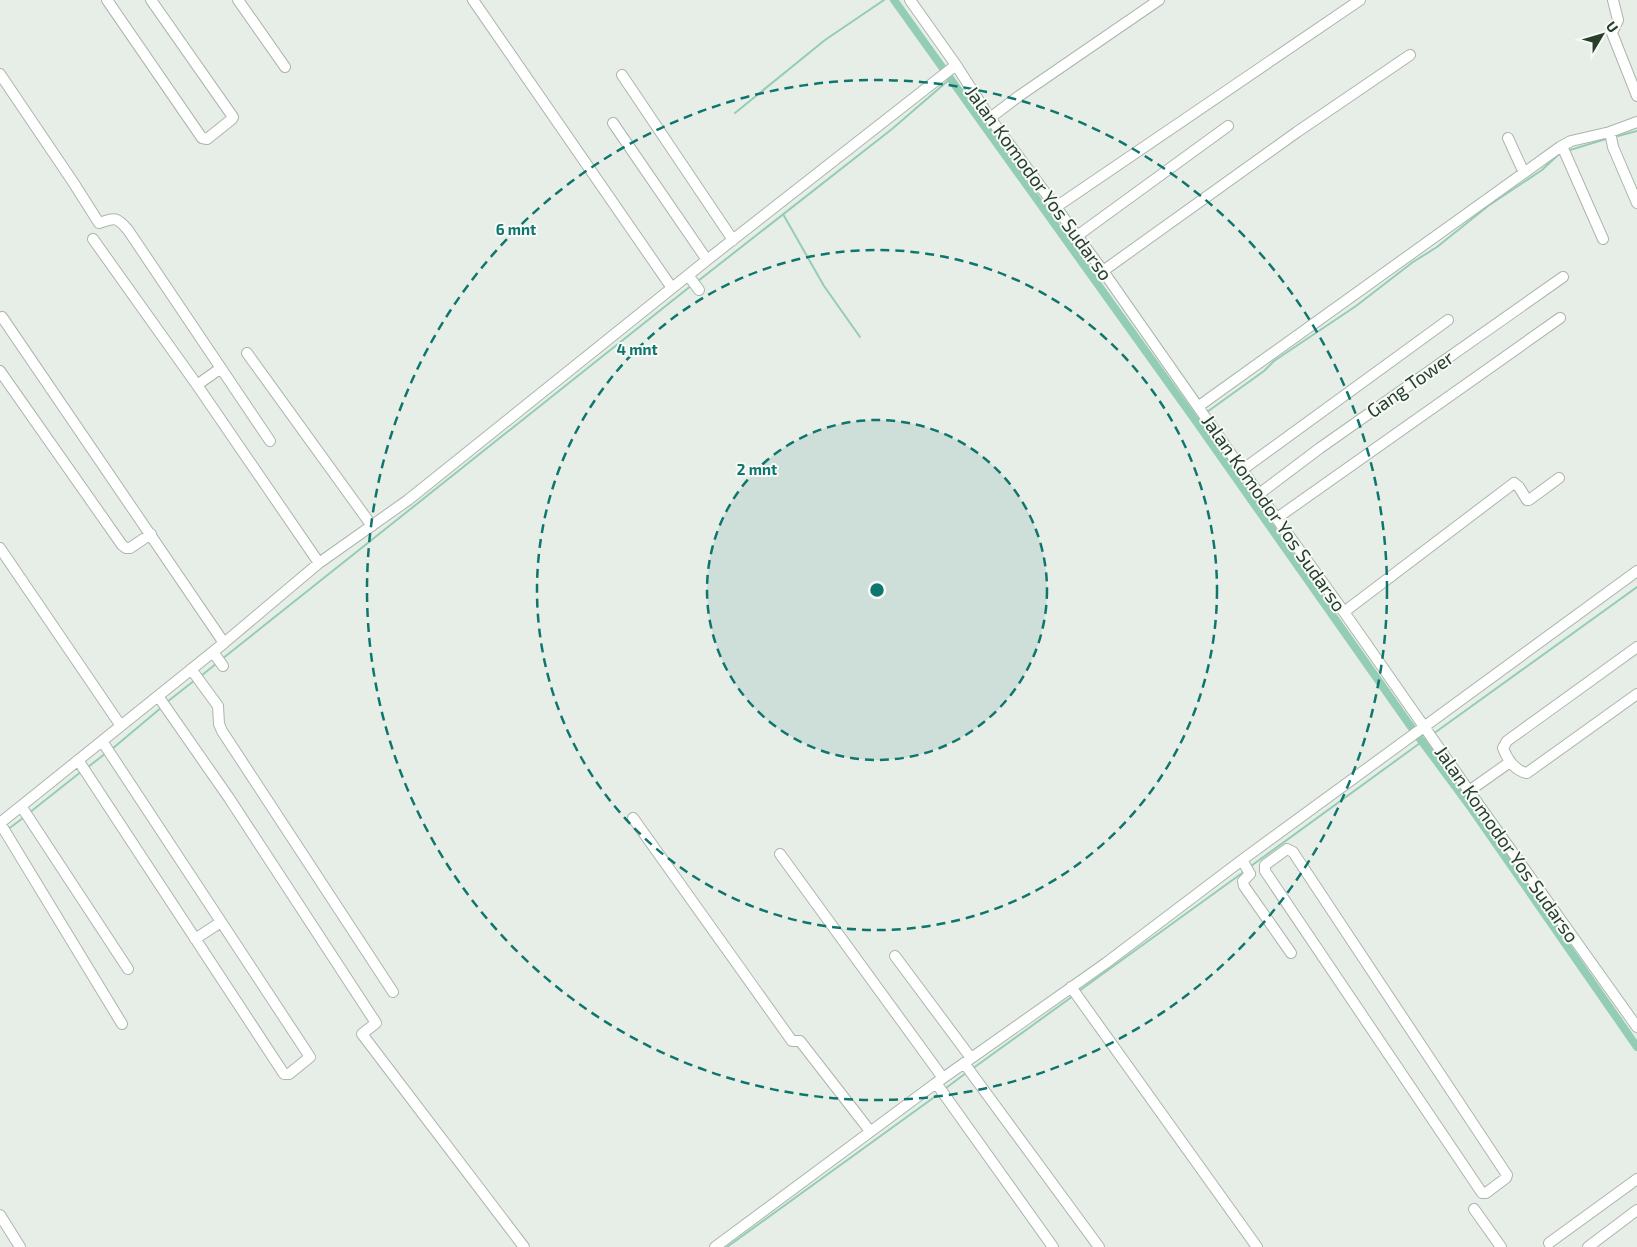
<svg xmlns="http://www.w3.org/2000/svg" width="1637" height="1247" font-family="'Exo 2',sans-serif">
<rect width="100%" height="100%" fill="#e7eee7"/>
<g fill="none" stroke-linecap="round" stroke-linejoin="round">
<path stroke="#94cdb6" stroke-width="2" d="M735,113L825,40L884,0
M1618,136L1637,131
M1570,150L1606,139
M783,214L824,286L860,337
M698,281L892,129L950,79
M1207,412L1264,371L1274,361L1356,306L1413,262L1437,247L1488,206L1542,170L1558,155L1562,154
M1195,420L1201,416
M222,659L692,285
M201,676L217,663
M167,702L195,680
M1433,734L1637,587
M112,749L162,707
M88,767L106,753
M29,813L82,771
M7,830L23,818
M1251,866L1427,738
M1079,991L1245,871
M972,1069L1073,996
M946,1088L966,1073
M727,1247L940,1093"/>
<path stroke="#94cdb6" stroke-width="8" d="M894,0L1195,420L1409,724L1469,805L1637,1047"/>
<g stroke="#aab6ab" stroke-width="12">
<path id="minor" d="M107,0L202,138L207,139L232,119L233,117L151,0
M238,0L285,67
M473,0L672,288
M910,0L956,65L990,118L1103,271L1259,494L1344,612L1469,791L1637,1027
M1613,0L1618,20L1612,33L1637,96
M0,74L73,182L99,223C115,218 116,216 128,230L270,441
M622,75L733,240
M990,118L1019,96L1159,0
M613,123L707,260
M1610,132L1613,147L1637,203
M1508,138L1524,173
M1562,146L1603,239
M1056,207L1360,0
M1077,236L1228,126
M93,239L197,385L319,563
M1103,271L1297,132L1410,55
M688,275L699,290
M2,317L224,643
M247,353L372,526
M0,371L122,545L126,548H130L151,534
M197,385L221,368
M1199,406L1560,147L1571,141L1610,132L1637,122
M1242,470L1448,320
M1259,494L1320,448L1563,277
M1277,518L1560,318
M0,548L121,726
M1344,612L1514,483L1519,487L1527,500H1529L1559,478
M1637,647L1507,741L1503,748C1507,759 1515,771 1527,773L1637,694
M213,652L223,666
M191,669L218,706L219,724L222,731L393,992
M158,696L229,798L376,1023L362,1034L524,1247
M78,760L284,1074H289L310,1057L102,741
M1469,791L1510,762
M21,806L128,969
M633,818L792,1041H800L870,1131
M0,823L224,643L319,563L408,500L707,260L956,65
M0,823L122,1024
M1287,849L1293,852L1507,1175L1506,1178L1486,1193H1482L1265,871V865Z
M780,854L943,1078
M1242,860L1250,874L1243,881L1244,886L1291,953
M195,939L221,922
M895,956L971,1058
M1071,987L1257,1247
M964,1063L1099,1247
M936,1083L1053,1247
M1474,1209L1501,1247
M0,1215L20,1247
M1549,1243L1637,1179
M715,1247L936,1083L1106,963L1242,860L1637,571
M1588,1247L1637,1210"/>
</g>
<use href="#minor" stroke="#fff" stroke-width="10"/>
</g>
<circle cx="877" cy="590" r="170" fill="#0f766e" fill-opacity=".12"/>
<g fill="none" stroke="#0f766e" stroke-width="2.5" stroke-dasharray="9 6">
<circle cx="877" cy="590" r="170"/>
<circle cx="877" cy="590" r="340"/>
<circle cx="877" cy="590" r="510"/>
</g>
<g text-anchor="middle" stroke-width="4" stroke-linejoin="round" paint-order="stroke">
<g font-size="19" fill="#273f2b" stroke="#f7faf7">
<text transform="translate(1039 183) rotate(54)" y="7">Jalan Komodor Yos Sudarso</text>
<text transform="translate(1410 384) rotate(-35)" y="7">Gang Tower</text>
<text transform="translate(1274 513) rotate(55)" y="7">Jalan Komodor Yos Sudarso</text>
<text transform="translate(1507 844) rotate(55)" y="7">Jalan Komodor Yos Sudarso</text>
</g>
</g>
<circle cx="877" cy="590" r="8" fill="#0f766e" stroke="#f7faf7" stroke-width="2.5"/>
<g font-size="15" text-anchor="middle" font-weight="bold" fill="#0f766e" stroke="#f7faf7" stroke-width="4" stroke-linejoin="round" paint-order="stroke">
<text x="516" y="235">6 mnt</text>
<text x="637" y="355">4 mnt</text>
<text x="757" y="475">2 mnt</text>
</g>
<g transform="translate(1602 35) rotate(52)" stroke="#f7faf7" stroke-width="4" paint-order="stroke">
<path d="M0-4L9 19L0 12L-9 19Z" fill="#273f2b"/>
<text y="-8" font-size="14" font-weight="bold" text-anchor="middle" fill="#273f2b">U</text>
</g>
</svg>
